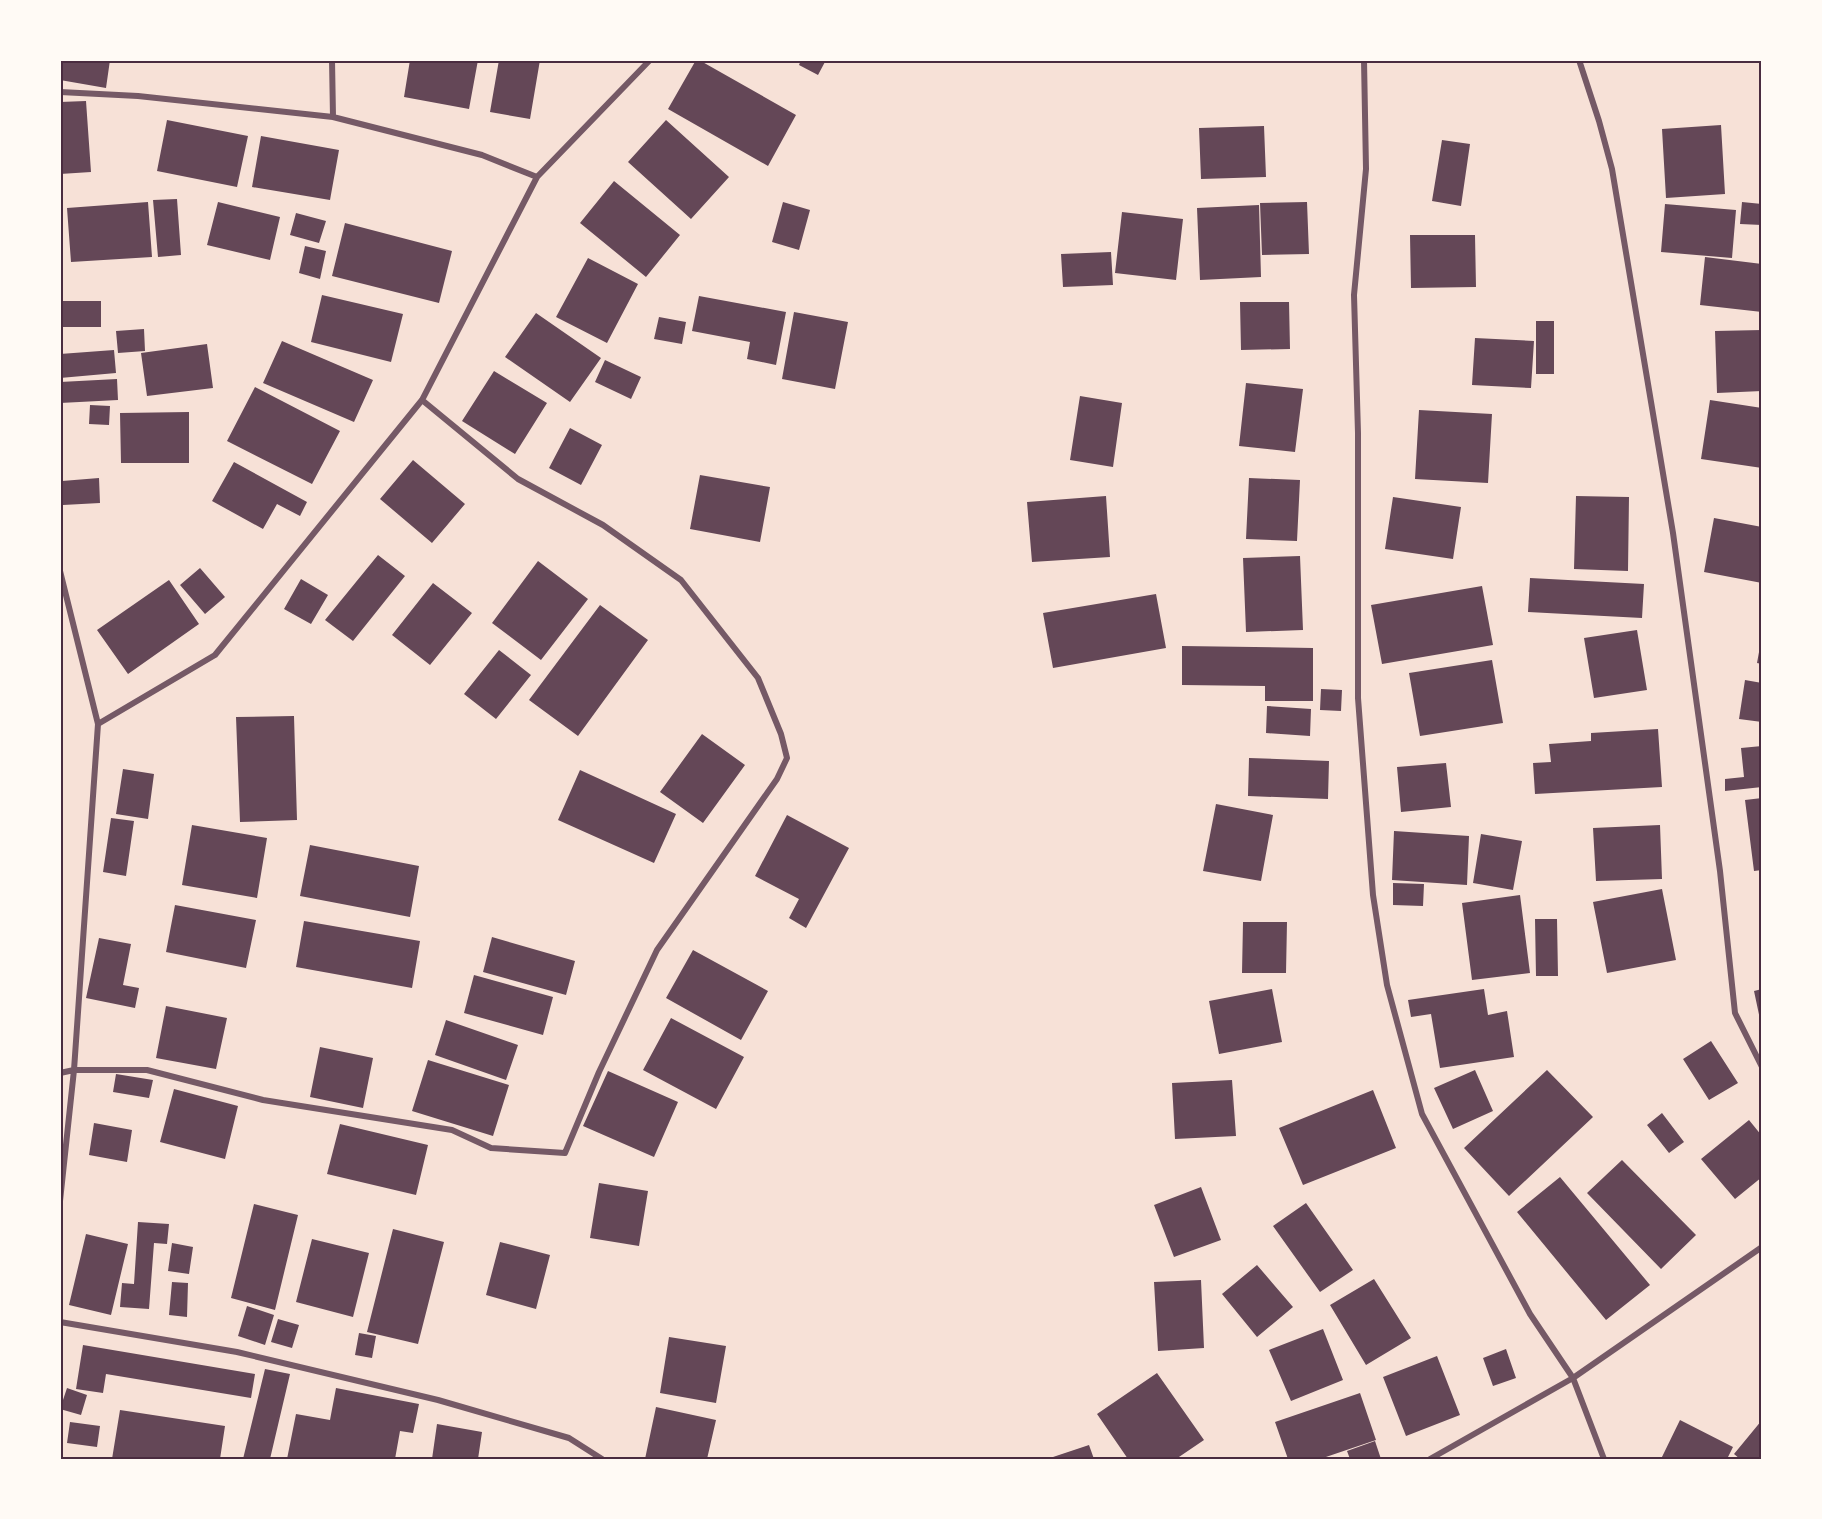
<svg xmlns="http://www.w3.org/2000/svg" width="1822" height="1519" font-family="Cabin,sans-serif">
<rect width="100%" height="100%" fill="#f7e1d7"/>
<path fill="#644757" d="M60,60H110L106,88L60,80Z
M410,60H478L469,109L404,97Z
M499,60H540L530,119L490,112Z
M696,60H699L796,115L768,166L668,109Z
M801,60H826L818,75L799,65Z
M86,101L91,172L60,174V102Z
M167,120L248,136L237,187L157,171Z
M666,120L729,177L691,219L628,162Z
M1721,125L1725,194L1666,198L1662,129Z
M1264,126L1266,177L1201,179L1199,128Z
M261,136L339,150L330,200L252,187Z
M1442,140L1470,144L1461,206L1432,201Z
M614,181L680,235L646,277L580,223Z
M177,199L181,255L158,257L153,200Z
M148,202L152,257L71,262L67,208Z
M218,202L280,217L270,260L207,245Z
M783,202L810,210L799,250L772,242Z
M1307,202L1309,254L1262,255L1260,203Z
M1742,202L1762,204V225L1740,224Z
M1665,204L1736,210L1732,258L1661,252Z
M1259,205L1261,277L1200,280L1197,208Z
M1122,212L1183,219L1176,280L1115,273Z
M296,213L326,221L319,243L290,235Z
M345,223L452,251L439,303L332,276Z
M1410,235H1475L1476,287L1411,288Z
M305,246L326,251L320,279L299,273Z
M1111,252L1113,285L1063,287L1061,254Z
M1705,257L1762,264V312L1700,305Z
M588,258L638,284L607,343L556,317Z
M322,295L403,314L391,362L311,342Z
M699,296L786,312L776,365L747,359L750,342L692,331Z
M60,301H101V327H60Z
M1240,302H1289L1290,349L1241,350Z
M794,312L848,322L835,389L782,379Z
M536,313L601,358L570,402L505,357Z
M659,317L686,322L682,344L654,339Z
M1536,321H1554V374H1536Z
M144,329L145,351L118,353L116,331Z
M1762,330V391L1717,393L1715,331Z
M1475,338L1534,341L1531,388L1472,385Z
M282,341L373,380L354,422L263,383Z
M207,344L213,388L147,396L141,353Z
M114,350L116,373L60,378V354Z
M605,360L641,377L631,399L595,382Z
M494,371L547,403L515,454L462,421Z
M117,379L118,400L60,403V382Z
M1246,383L1303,389L1295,452L1239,446Z
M255,387L340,431L312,484L227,441Z
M1080,396L1122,403L1113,467L1070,460Z
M1710,400L1762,408V468L1701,459Z
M90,405L110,406L109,425L89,424Z
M1419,410L1492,414L1488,483L1415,479Z
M189,412V463H121L120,413Z
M570,428L602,445L581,485L549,468Z
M413,460L465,504L432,543L380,499Z
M234,462L307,502L300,516L277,504L263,529L212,501Z
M700,475L770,487L760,542L690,529Z
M99,478L100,503L63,505L62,481Z
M1249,478L1300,480L1297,541L1246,539Z
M1106,496L1110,557L1032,562L1027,502Z
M1576,496L1629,497L1628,571L1574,569Z
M1393,497L1461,507L1453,559L1385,549Z
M1714,518L1762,527V583L1704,572Z
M378,555L405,576L353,641L325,620Z
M1300,556L1303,630L1246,632L1243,558Z
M538,561L588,599L541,660L492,623Z
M200,568L225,597L205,614L180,585Z
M1530,578L1644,584L1642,618L1528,612Z
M301,579L328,595L311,624L284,609Z
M169,580L199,624L128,674L97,630Z
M433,583L472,613L430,665L392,635Z
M1482,586L1493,645L1382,664L1371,605Z
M1156,594L1166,648L1053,668L1043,613Z
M600,605L648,640L578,736L529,700Z
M1637,630L1647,690L1594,698L1584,638Z
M1761,641H1762V664L1757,663Z
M1182,646L1313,648V701H1265V686L1182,685Z
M499,650L531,675L496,719L464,694Z
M1492,660L1503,723L1420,736L1409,673Z
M1745,680L1762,683V722L1739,719Z
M1321,689L1342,690L1341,711L1320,710Z
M1267,706L1311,709L1310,736L1266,733Z
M294,716L297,820L240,822L236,717Z
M1658,729L1662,787L1535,794L1533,763L1551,762L1549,744L1591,741V733Z
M702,734L745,765L703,823L660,792Z
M1762,746V787L1725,791V779L1744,777L1741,748Z
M1249,758L1329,761L1328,799L1248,796Z
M1446,763L1451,807L1401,812L1397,767Z
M123,769L154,774L148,819L116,814Z
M580,770L676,814L654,863L558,820Z
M1762,798V870L1754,871L1745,800Z
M1216,804L1273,815L1261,881L1203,871Z
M787,815L849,848L806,928L789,918L799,899L755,876Z
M111,818L134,821L126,876L103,872Z
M192,825L267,838L257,898L182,885Z
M1660,825L1662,879L1596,881L1593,828Z
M1394,831L1469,836L1467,885L1392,880Z
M1481,834L1522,841L1513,890L1473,883Z
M310,845L419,866L410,917L300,896Z
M1393,883L1424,884L1423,906L1393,905Z
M1662,889L1676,960L1607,973L1593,902Z
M1520,895L1530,973L1472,980L1462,903Z
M175,905L256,920L246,968L166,952Z
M1535,919H1557L1558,976H1536Z
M304,921L420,941L412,988L296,967Z
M1243,922H1287L1286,973H1242Z
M492,937L575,961L566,995L483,972Z
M99,938L131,944L123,985L139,988L135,1008L86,998Z
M693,950L768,991L741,1040L666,998Z
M474,975L553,997L543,1035L464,1013Z
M1272,989L1282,1042L1219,1054L1209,1001Z
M1484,989L1488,1015L1507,1011L1514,1057L1440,1068L1431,1014L1411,1017L1408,1000Z
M1762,989V1024H1761L1754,991Z
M166,1006L227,1018L216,1069L156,1058Z
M671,1018L744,1057L716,1109L643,1070Z
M446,1020L518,1045L506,1080L435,1055Z
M1711,1041L1738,1083L1709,1100L1683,1059Z
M320,1047L373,1058L363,1108L310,1097Z
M428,1060L509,1085L493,1136L412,1111Z
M1475,1070L1493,1111L1453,1129L1434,1088Z
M1547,1070L1593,1117L1509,1196L1464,1148Z
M608,1071L678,1102L654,1157L583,1126Z
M116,1074L153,1080L149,1098L113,1092Z
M1232,1080L1236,1136L1175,1139L1172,1083Z
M174,1089L238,1106L225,1159L160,1142Z
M1373,1090L1396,1148L1303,1185L1279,1128Z
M1662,1113L1684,1142L1669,1153L1647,1125Z
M1749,1120L1762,1136V1177L1735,1199L1701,1159Z
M94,1123L132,1130L127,1162L89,1155Z
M340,1124L428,1145L416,1195L327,1174Z
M1622,1160L1696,1235L1661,1269L1587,1193Z
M1560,1177L1650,1285L1606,1320L1517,1212Z
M599,1183L648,1191L639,1246L590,1238Z
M1201,1187L1221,1240L1174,1257L1154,1205Z
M1306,1203L1353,1270L1320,1292L1273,1226Z
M254,1204L298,1215L275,1310L231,1298Z
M138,1222L169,1224L167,1244L154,1243L149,1309L120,1307L122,1283L134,1284Z
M393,1229L444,1242L418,1344L367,1332Z
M86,1234L128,1244L111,1315L69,1305Z
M312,1239L369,1253L353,1317L296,1302Z
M500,1242L550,1255L536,1309L486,1295Z
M172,1243L193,1247L189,1274L168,1271Z
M1257,1265L1293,1307L1257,1337L1222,1294Z
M1374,1279L1411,1338L1366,1365L1330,1305Z
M1201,1280L1204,1348L1158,1351L1154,1282Z
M172,1282L188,1283L187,1317L169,1315Z
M247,1306L274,1315L265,1345L238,1336Z
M278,1319L299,1325L292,1348L271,1342Z
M1323,1329L1343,1380L1291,1401L1269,1350Z
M359,1333L376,1336L372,1358L355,1355Z
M669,1337L726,1346L716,1403L660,1393Z
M83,1345L255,1374L251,1398L106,1374L103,1393L76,1389Z
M1506,1349L1516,1378L1493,1386L1483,1358Z
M1437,1356L1460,1415L1406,1436L1383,1377Z
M265,1369L290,1374L270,1459H243Z
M1157,1373L1204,1440L1176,1459H1128L1097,1414Z
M67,1388L87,1395L81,1415L60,1409Z
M336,1388L419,1404L413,1433L400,1431L395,1459H287L296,1414L330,1420Z
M1360,1393L1376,1440L1320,1459H1288L1275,1422Z
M656,1407L716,1420L707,1459H645Z
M120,1410L225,1426L220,1459H112Z
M1680,1420L1733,1447L1727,1459H1661Z
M1762,1420V1459H1740L1734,1454Z
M70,1422L100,1426L97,1447L67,1443Z
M437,1424L482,1432L478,1459H432Z
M1375,1441L1381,1459H1350L1347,1451Z
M1089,1445L1094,1459H1047Z"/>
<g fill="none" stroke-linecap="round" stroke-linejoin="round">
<path stroke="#755966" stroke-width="6" d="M332,60L333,117
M1364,60L1366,169L1354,295L1358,433V698L1373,895L1387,985L1422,1114L1530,1314L1573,1378L1604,1459
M1579,60L1599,121L1612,169L1673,533L1720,871L1735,1013L1762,1067
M60,92L138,96L333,117L482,155L537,177
M60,571L98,724L74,1070L60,1201
M98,724L215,655L422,400L537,177L650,60
M60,1073L74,1070H147L263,1100L452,1130L491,1148L565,1153L599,1072L657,950L777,779L787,758L781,734L758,678L681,580L603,525L518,479L422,400
M60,1322L237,1352L438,1400L569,1438L602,1459
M1430,1459L1573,1378L1762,1247"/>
</g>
<rect width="1822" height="1519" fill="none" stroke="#fffaf5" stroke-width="123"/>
<rect x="62" y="62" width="1698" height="1396" fill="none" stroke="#4a2c40" stroke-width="2"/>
</svg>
